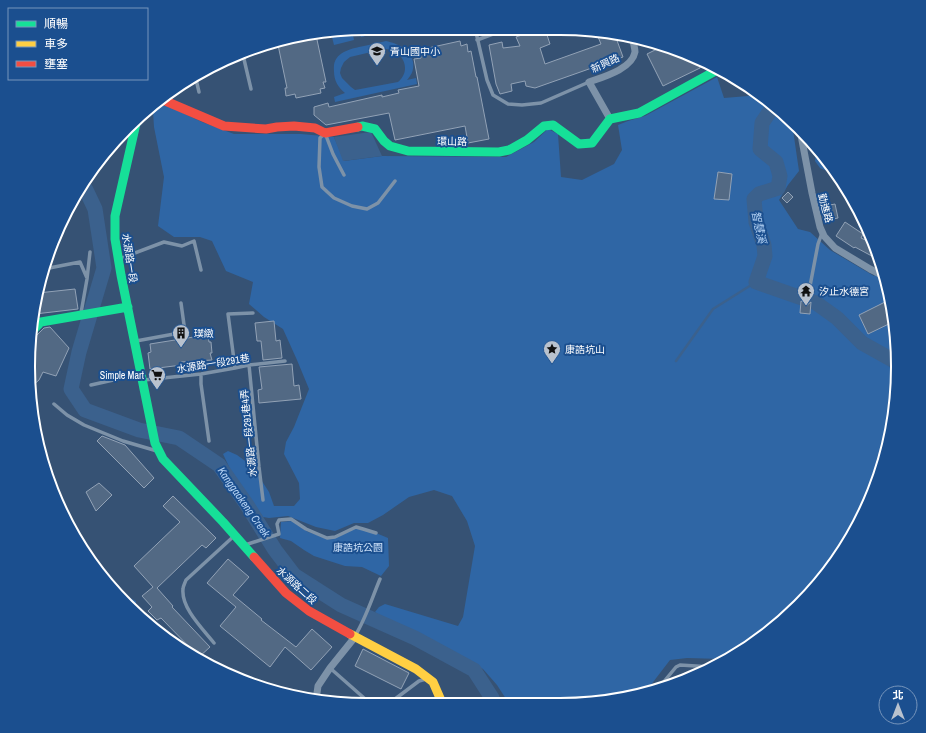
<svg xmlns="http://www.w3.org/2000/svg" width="926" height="733" font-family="'Archivo Narrow','Noto Sans TC',sans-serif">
<rect width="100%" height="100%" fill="#365274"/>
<path fill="#2f66a5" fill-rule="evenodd" d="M367,28H379L380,33L361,37L359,29Z
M352,30L354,40L334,45L331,33Z
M386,41C398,44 410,48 413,62C414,70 412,74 407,80L416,78L417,84L335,102L334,97L345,93C338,87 334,81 334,71C332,52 350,49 364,46C372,44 379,43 386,41ZM384,49C402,49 413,69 398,82L355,90L351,87L342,78L340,73L341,68L344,62L350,57Z
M717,77L724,98L748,96L756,93L783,112L792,123L799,171L788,185L779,200L798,229L810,232L830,250L874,276L880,265L881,264L895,323L897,389L886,454L863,516L828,573L783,621L729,660L725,661L722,659L687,658L670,660L647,690L642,694L582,704L510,705L497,685L483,669L461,657L443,646L383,618L375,612L379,607L385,604L458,626L463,617L475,546L467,521L452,496L434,490L409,497L383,515L368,523H354L335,531L316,527L288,516L269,518L263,517L231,471L223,454L228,451L237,455L252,466L269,492L274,506H294L300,499L299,483L284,454L286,442L294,427L309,389L297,360L283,329L264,317L249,304L253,282L226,271L212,241L200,237H174L158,226L164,177L154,127L153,111L158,105L168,106L202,122L234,134H301L334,137L344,161L382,156L506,157L534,142L548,129L558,134L561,177L582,180L614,164L622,150L618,125L628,121L645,116Z
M816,153L834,174L820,168L815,161Z
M858,209L872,241L869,239L858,226Z
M292,521L308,532L330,539L356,527L376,533L388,538L389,566L381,576L362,567L345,566L314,556L304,550L291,541L280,538L281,522Z
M111,589L136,601L135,610L112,590Z"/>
<path fill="#3b618d" d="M371,132L382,156L343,161L334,137Z"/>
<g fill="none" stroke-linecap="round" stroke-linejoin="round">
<path stroke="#3b618d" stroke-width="2.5" d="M676,361L713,309L756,282"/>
<path stroke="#3b618d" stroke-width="15" d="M774,105L762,123L760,149L776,162L780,176L778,188L759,194L754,199L756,222L764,245L765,256L756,282L816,303L837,318L862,343L896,362
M83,185L86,190L95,209L104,268L79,352L71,389L85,410L139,430L179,438L219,465L247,505L275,550L294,575L341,605L415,638L474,670L492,698L494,705"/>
</g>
<path fill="#526984" stroke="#92a2b6" d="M540,29H545L550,44L540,48L545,64L601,44L596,32L615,35L623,57L535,88L526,86L525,81L511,84L512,91L500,94L496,84L489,45L502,42L503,48L520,46L516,37Z
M316,35L326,82H323L325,88L320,89L321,93L296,98L295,94L286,96L285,88H287L277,40Z
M460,41L461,46L467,44L468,52L471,51L476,77H477L489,139L468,143L465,126L395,140L389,113L326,125L314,115V107L328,103L329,107L382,95V97L399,93L398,90L419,86L414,59L421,58L419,50Z
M665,45L669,46L706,63L700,66V68L663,86L647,54Z
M718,172L732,174L729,200L714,199Z
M788,192L793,197L787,203L782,198Z
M835,204L838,218L824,221L820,207Z
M845,222L863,234L861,238L874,244L881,261L855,247L854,248L836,236Z
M75,289L78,309L35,314L38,293Z
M801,301L804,302L805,304L807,305L811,302L810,314L800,313Z
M887,301L893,313L895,321L868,334L859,315Z
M274,321L276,341L280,340L282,358L263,360L261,341H257L255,323Z
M50,327L69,348L56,376L43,372L39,380L31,387L28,366L32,337L37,335L44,328Z
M199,335H208L209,342H211L212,353H210L212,360L181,362L182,365L150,369L148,353L151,352L150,344L200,336Z
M292,364L294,386L299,385L301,399L259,403L258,390L262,389L259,367Z
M102,436L125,445L154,478L144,488L97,441Z
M99,483L112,495L96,511L86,492Z
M173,496L216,538L206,548L202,545L157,588L173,606L172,607L210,647L199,657L161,618L157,620L148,611L152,607L142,596L153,587L134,566L180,522L163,506Z
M228,559L249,577L233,595L262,619L261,620L296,647L312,629L332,647L311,670L285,647L270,667L220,626L236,607L207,583Z
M363,649L409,673L401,689L355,666Z"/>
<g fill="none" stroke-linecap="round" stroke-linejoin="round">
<path stroke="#7d92a8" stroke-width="3.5" d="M475,28L487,80L493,95L508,104L522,105L541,103L589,82
M477,40L509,28
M243,55L251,89
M195,75L199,92
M344,175L333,154L325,133L320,138L319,167L322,187L334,198L352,206L367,209L378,203L395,181
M119,259L164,242L182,246L194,241L201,270
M44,269L80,262L87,278
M807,302L818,244L822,233
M81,313L87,279L90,252
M136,341L185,332L181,303
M249,365L259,467L263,500
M235,368L228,314L253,313
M201,374V384L209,441
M144,380L201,374L235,368L249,365L285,361
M91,385L140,374
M54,404L67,415L84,425L123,441L157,451
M245,545L279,534L277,524L279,520L291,519L306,529L327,538L335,537L356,527L363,529L376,533
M355,636C366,618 372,598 380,579
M214,643C203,629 181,608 183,589C183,586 185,583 186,580L234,536
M330,668L372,705
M657,690L676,667L680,665L712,667
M387,705L419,681L426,679"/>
<path stroke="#7d92a8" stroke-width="7" d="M610,119L589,82C603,77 632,69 635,52C635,48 633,43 633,39
M801,135L812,193L820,227L824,236L835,248L870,269L880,274L885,279
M316,700L318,686L330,668L355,637"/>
<path stroke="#16e098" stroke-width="9" d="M137,119L115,216V239L121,275L155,443L163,459L223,522L254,557
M358,127L362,126L375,129L384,141L390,146L408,151L499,152L509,150L527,140L544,126L553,125L579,144L592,143L610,119L639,113L719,69
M33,330L41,322L128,307"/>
<path stroke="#ffcf43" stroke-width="9" d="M350,634L416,669L433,682L443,705"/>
<path stroke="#f24e42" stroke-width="9" d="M163,100L224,126L266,129L277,127L294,126L315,128L325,133L358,127
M254,557L286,593L309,611L350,634"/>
</g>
<defs>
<g id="school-pin" transform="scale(0.9)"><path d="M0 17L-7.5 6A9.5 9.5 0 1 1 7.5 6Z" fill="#b9c2ce" stroke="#1b4f8f"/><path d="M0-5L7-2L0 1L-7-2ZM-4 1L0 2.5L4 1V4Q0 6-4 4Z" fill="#111"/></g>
<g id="temple-pin" transform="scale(0.9)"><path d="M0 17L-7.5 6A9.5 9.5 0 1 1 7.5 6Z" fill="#b9c2ce" stroke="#1b4f8f"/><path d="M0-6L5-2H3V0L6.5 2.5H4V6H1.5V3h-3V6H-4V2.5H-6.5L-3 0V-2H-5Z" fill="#111"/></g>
<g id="building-pin" transform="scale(0.9)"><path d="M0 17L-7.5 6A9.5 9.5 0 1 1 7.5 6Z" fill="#b9c2ce" stroke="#1b4f8f"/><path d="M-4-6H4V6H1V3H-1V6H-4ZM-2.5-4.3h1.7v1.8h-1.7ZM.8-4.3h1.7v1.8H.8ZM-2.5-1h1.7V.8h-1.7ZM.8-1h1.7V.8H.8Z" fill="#111"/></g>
<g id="sight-pin" transform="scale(0.9)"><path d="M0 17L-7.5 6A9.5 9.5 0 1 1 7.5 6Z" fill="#b9c2ce" stroke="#1b4f8f"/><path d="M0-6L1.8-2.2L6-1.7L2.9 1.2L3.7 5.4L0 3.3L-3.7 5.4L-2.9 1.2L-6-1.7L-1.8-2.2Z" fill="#111"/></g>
<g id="supermarket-pin" transform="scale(0.9)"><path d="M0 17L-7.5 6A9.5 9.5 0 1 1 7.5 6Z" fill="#b9c2ce" stroke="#1b4f8f"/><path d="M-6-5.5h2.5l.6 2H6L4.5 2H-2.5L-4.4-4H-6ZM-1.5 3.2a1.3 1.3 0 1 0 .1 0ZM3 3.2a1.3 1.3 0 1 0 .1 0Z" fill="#111"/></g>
</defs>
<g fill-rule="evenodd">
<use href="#school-pin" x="377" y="51"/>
<use href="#temple-pin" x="806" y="291"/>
<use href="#building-pin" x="181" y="333"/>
<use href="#sight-pin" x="552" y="349"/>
<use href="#supermarket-pin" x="157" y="375"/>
</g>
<g text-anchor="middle" stroke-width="4" stroke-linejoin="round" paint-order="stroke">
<g font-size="10" fill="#fff" stroke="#1b4f8f" text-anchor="start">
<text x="390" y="55">青山國中小</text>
<text x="819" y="295">汐止水德宮</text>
<text x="194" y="337">璞緻</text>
<text x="565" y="353">康誥坑山</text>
<text x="144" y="379" text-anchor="end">Simple Mart</text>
</g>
<g font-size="10" fill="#fff" stroke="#1b4f8f">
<text transform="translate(605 63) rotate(-25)" y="4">新興路</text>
<text transform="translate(452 141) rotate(1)" y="4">環山路</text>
<text transform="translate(826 208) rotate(75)" y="4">勤進路</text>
<text transform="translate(130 258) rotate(81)" y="4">水源路一段</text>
<text transform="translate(213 363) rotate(-9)" y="4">水源路一段291巷</text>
<text transform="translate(248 433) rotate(-96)" y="4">水源路一段291巷4弄</text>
<text transform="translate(297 585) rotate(42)" y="4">水源路二段</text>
</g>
<g font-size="10" fill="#cfe3fa" stroke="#1b4f8f">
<text x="358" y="551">康誥坑公園</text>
</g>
<g font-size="11" font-style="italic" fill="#b5d3f5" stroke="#1b4f8f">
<text transform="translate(759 227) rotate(78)" y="4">智慧溪</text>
<text transform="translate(244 502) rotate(55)" y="4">Kanggaokeng Creek</text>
</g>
</g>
<path d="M0 0H926V733H0ZM366 35H560A331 331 0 0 1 891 366V367A331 331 0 0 1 560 698H366A331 331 0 0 1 35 367V366A331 331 0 0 1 366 35Z" fill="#1b4f8f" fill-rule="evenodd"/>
<path fill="none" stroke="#fff" stroke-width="2" d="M366 35H560A331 331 0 0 1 891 366V367A331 331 0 0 1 560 698H366A331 331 0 0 1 35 367V366A331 331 0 0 1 366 35Z"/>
<rect x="8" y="8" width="140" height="72" fill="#1b4f8f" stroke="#7695bc"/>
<rect x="16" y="21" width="20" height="6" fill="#16e098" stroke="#7695bc"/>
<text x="44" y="28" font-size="12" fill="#ffffff">順暢</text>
<rect x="16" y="41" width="20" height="6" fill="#ffcf43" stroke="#7695bc"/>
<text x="44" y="48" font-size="12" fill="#ffffff">車多</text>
<rect x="16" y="61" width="20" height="6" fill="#f24e42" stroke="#7695bc"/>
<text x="44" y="68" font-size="12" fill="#ffffff">壅塞</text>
<g transform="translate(898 705)"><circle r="19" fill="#1b4f8f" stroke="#7695bc"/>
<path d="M0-3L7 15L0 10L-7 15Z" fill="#b9c2ce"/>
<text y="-6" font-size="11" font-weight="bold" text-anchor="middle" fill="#ffffff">北</text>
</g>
</svg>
